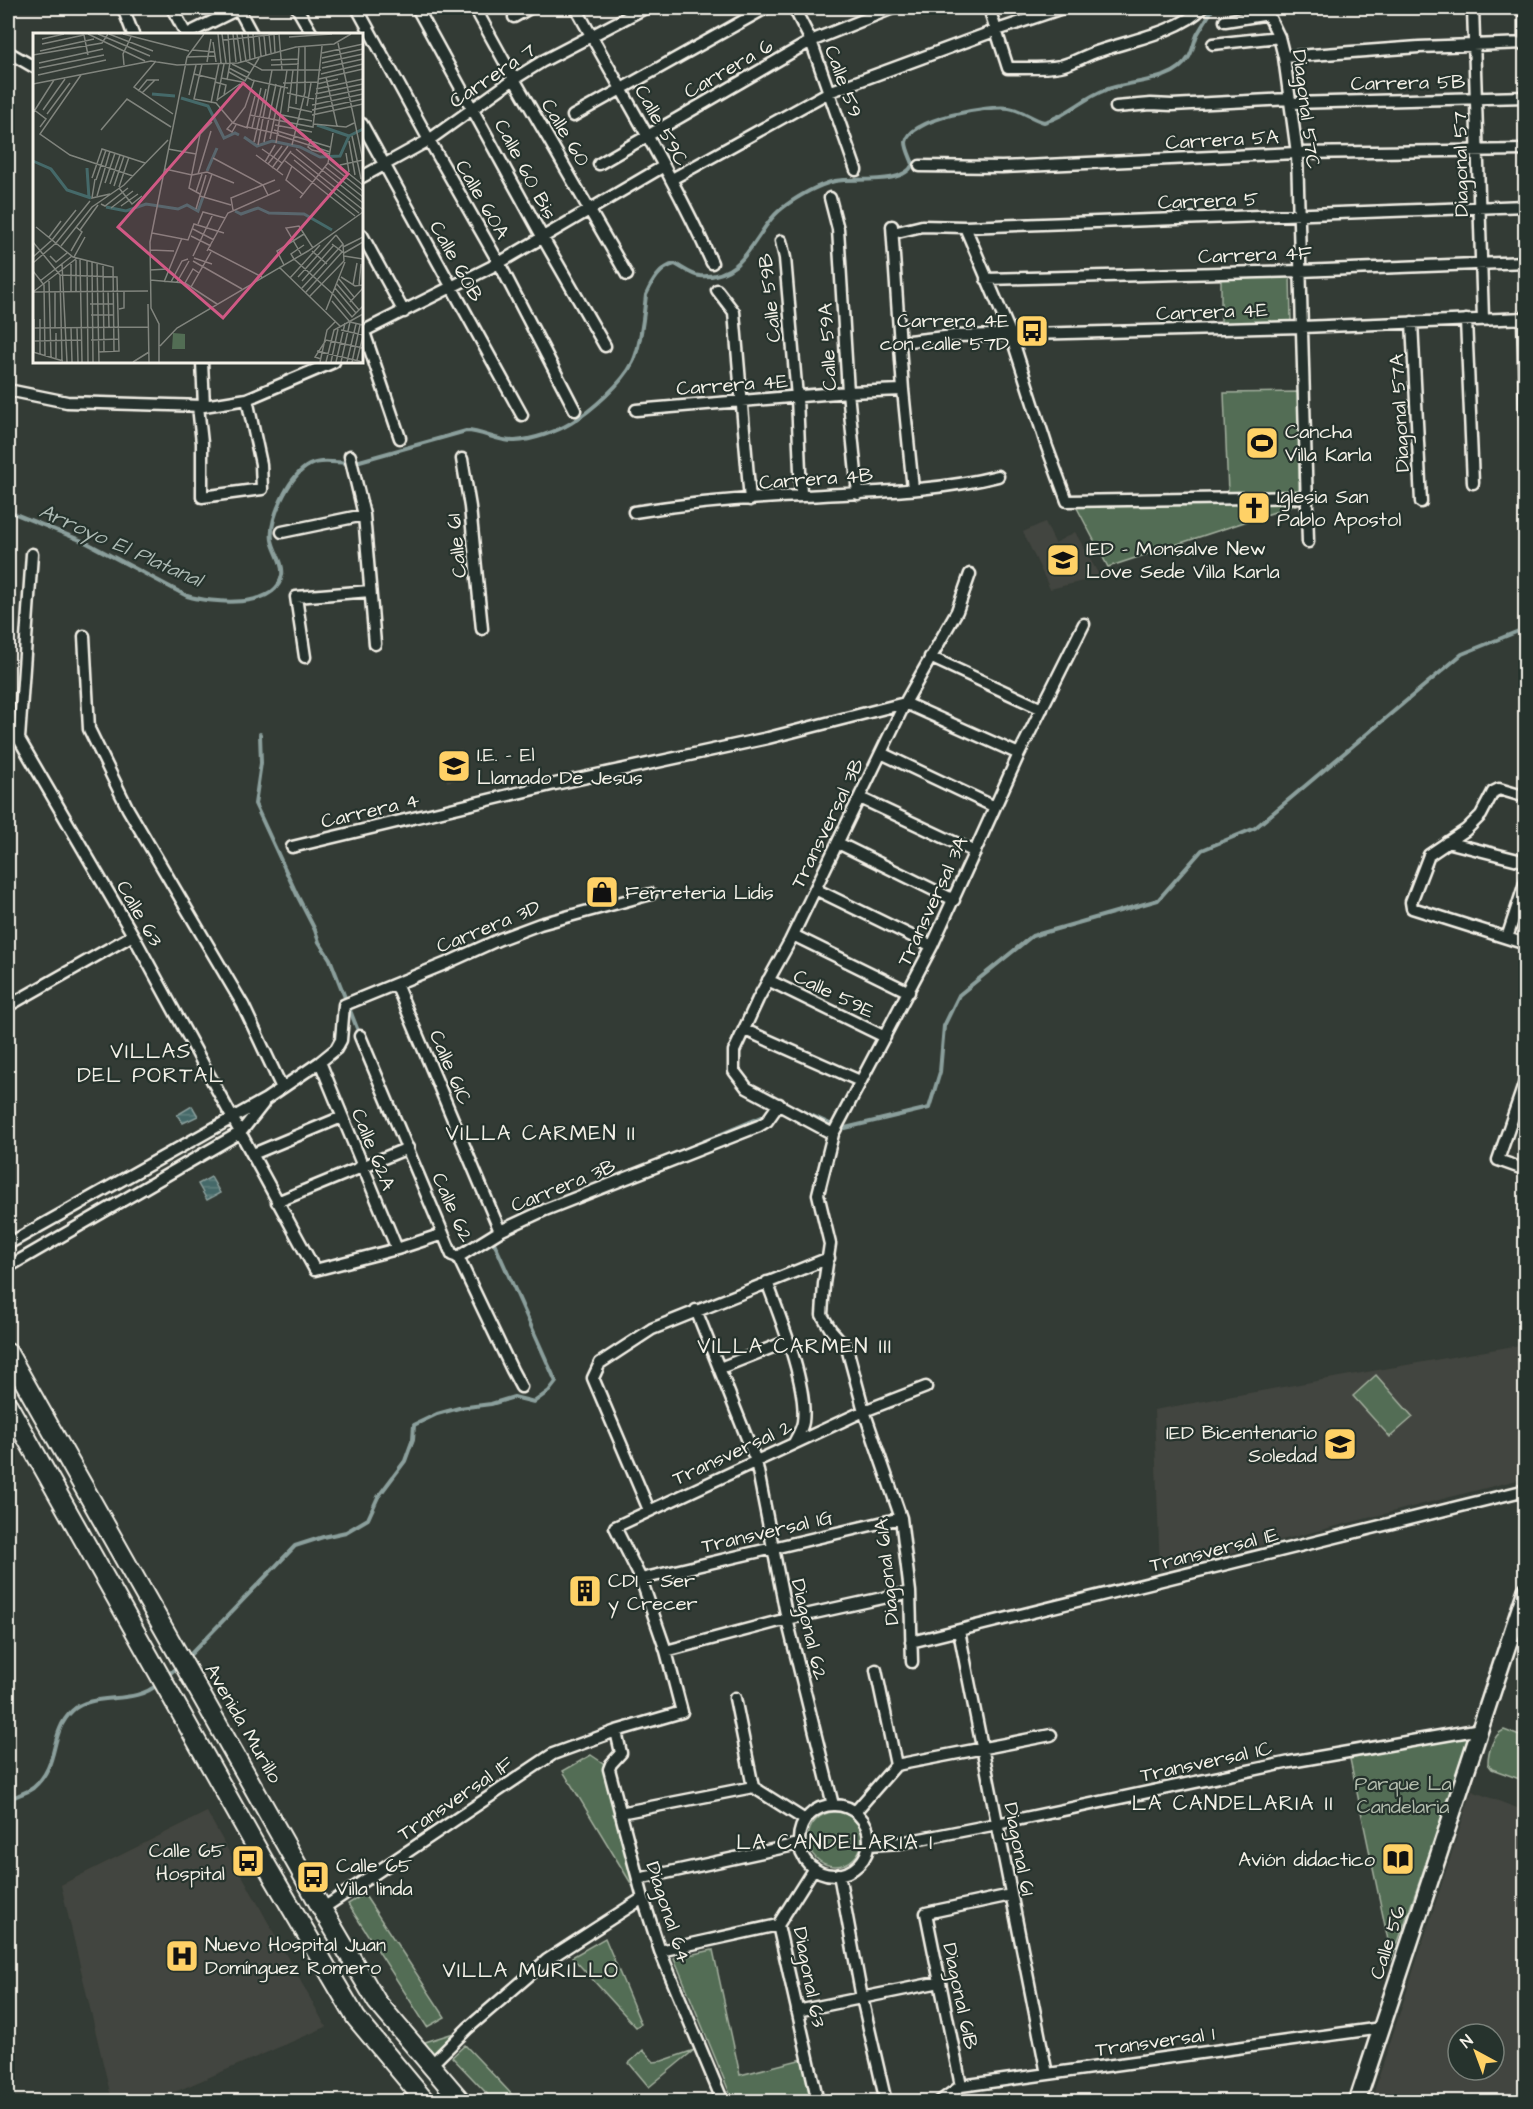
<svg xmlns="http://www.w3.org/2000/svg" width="1533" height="2109" font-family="'Architects Daughter',sans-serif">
<defs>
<pattern id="water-rules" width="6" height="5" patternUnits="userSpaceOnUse" patternTransform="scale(1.5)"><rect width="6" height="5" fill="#456969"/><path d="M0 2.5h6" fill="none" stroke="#607f7e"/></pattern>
</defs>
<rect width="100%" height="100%" fill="#333b35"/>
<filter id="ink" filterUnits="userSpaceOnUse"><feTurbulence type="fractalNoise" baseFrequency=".0167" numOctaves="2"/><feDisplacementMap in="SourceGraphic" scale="12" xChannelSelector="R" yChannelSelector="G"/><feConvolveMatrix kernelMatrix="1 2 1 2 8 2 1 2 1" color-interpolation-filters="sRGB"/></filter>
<g filter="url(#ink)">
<path fill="#43453f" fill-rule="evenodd" d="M1045,522L1055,543L1075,532L1100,577L1050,589L1023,532Z
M461,749L467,778L447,782L441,753Z
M1525,1344V1478L1160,1571L1154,1410Z
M1472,1791L1525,1811V2101H1371ZM1458,2034H1494V2070H1458Z
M207,1812L326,2027L154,2101H112L61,1885Z"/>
<path fill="#526d54" stroke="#a3af9e" stroke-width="1.5" d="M1290,275L1291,322L1221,323V277Z
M1299,392V493H1228L1224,393Z
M1291,501L1296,505L1108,567L1075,504Z
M1376,1375L1413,1417L1390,1437L1353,1396Z
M1504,1730L1525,1738V1781L1492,1769L1488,1764C1488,1752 1493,1735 1504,1730Z
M1472,1734L1392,1959L1350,1759Z
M591,1755L603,1763L606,1770L635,1890L563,1771Z
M808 1839a27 27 0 1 1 54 0a27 27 0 1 1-54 0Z
M364,1894L445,2017L427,2027L348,1904Z
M605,1938L641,2024L636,2027L572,1957Z
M713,1950L740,2075L807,2058L817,2101H733L674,1958Z
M460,2031L430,2058L419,2044Z
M465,2045L518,2101H494L452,2057Z
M643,2050L654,2062L662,2061L694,2050L649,2087L629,2063Z"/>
<path fill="url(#water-rules)" stroke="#8b9f9c" stroke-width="1.5" d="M192,1106L198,1116L183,1123L177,1115Z
M211,1177L220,1193L207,1200L198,1184Z"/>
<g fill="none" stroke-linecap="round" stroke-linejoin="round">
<path stroke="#8b9f9c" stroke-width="4" d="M8,511L85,542L187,596C211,603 276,610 282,575C284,563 274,552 272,540C269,519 288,479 306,467C321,457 340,465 356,462L466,431C483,431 498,442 515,441C532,440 556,432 571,423C591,411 623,383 633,362C641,346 644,313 646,295C652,282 660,267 675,264C683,268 691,275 700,276C741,279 751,243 772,218C781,207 796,198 809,191C817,187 826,183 835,181C856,177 903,186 913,164C911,158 906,149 906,142C910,118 990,105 1009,108C1022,110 1032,119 1044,122C1067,116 1083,98 1105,90C1130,80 1173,84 1189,57C1193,50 1194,42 1197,35C1202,26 1208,17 1213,8
M260,734L261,763L255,804L297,895L315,930L319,942L330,959L360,1036
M791,1106L841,1129L929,1108L940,1072L944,1026L959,995L1032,936L1158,900L1202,850L1255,828L1462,654L1526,628
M688,1148L764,1116L768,1111
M186,1659L295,1546L323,1537L346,1532L368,1519L378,1497L405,1461L413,1439L414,1425L437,1414L459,1408L491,1404L514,1397L534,1402L549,1391L556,1382L492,1238
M166,1677L178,1666
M8,1800C15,1796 26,1793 33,1788C61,1764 48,1734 72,1711C93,1691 134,1706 158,1684"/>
<g stroke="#f4f1e8" stroke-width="15">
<path id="street" d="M123,8L133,34
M172,8L186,34
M238,8L252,34
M297,8L312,34
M357,8L429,140L499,263L575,410
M417,8L543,238L605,346
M475,8L514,79L627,275
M576,8C622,93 673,175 712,263
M794,8L811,41L856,170
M989,8L1008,68C1025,68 1044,69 1060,66C1074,63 1085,55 1099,51C1128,41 1181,31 1202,8
M1265,8L1279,37L1284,57L1297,153L1308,542
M1473,8L1483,319
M1524,8V44
M514,17L530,8
M1225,21L1269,14
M187,34L240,8
M1213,44L1279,37
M8,52L34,67
M1284,57L1419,47L1526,43
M1291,103L1526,97
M1116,107L1151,104L1172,105L1290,99
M573,116L766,8
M362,124L522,415
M599,164L811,41L893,8
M920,166L1002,167L1297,153L1526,150
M362,177L429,140L514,79L543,61L645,8
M672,179L829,92L997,30L1063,8
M830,198L838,229L848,392L858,494
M892,226L903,390L913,489
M965,227L1011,335L1047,447L1067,501L1307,497
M893,233L922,226L965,227L1526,206
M362,235L404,312
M781,241L785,258L797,397L801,496
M986,279L1300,271L1526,262
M717,290L734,312L750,500
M1523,318L1526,442
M1466,320L1473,483
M1412,322L1421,502
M362,332L499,263L664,166
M364,332L400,438
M899,342L954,336L1302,327L1526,318
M202,362L204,406
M8,390L67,402L204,406L247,399L334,362
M198,406L202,443V497L262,489L261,464L247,399
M636,410L848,392L903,390
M350,456L364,515L375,644
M462,459L470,507L482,629
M634,512C690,503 747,498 803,496C868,492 935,492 998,476
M282,532L364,515
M32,554L19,739L133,935L315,1270L397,1249L443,1234
M84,636L89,729L128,809L243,1005L282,1088
M305,657L296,597L370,591
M930,657L1042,709
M881,753L995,807
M1526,797L1499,789L1493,792L1481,815L1466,830L1429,855L1411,902L1412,908L1526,944
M860,798L975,852
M1447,842L1526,862
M838,843L954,900
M292,847L555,784L768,738L905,703L1019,754
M815,889L932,946
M793,935L909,992
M1507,938L1526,880
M768,980L885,1037
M396,984L500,1231
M8,1006L133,935
M745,1030L860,1081
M360,1036L452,1255L458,1257L512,1370L521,1387
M320,1062L397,1249
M1526,1079L1498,1160L1526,1170
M833,1134L747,1088L734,1071V1051L758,999L790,941L905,703L957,611L970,574
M253,1154L342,1117
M277,1202L408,1148
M8,1244L266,1099L320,1062L336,1049L341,1040L344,1005L447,963L500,939L540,924L651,894
M458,1257L500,1231L545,1210L759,1126L767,1121L779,1104
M8,1267L241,1132L263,1104
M767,1282C780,1317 808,1386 803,1422C802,1429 797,1437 794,1443
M696,1310L756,1461L787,1619L833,1805
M720,1368L788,1341
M649,1510L593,1378L600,1363L652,1329L829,1258
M641,1579L901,1518
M959,1631L1047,2074
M911,1642L1526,1490
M666,1651L787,1619L910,1592
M912,1662L910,1592L901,1518L864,1411L847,1348L831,1330L822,1315L824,1284L830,1244L818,1194L833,1134L932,946L1019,754L1084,624
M876,1670L896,1765
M735,1698L753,1787L805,1820
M616,1731L621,1753L611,1764L609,1769L643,1898L660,1951L723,2102
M799 1840a35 35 0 1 1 70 0a35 35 0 1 1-70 0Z
M855,1812L896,1765L1051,1735
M620,1813L753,1787
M869,1845L900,1843L997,1824L1290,1762L1481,1729
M814,1868L778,1925L818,2102
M839,1874L862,1998L886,2102
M638,1879L799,1844
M322,1909L553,1754L616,1731L682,1712L666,1651L641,1579L615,1527L864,1411L926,1387
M660,1951L778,1925
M797,2011L940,1982
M430,2066L468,2028L547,1960L643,1898
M961,2086L926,1913L1011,1895
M939,2102L961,2086L1381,2028"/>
</g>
<g stroke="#f4f1e8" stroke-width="20">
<path id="secondary" d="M1357,2102L1526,1590"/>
</g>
<g stroke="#f4f1e8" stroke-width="22">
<path id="primary" d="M8,1353L322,1909L377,2002L462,2102
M8,1405L265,1863L356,2018L426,2102"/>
</g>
<use href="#street" stroke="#26332d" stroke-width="10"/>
<use href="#secondary" stroke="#26332d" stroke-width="15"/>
<use href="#primary" stroke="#26332d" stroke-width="18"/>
</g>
</g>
<defs>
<g id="bus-square" transform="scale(1.725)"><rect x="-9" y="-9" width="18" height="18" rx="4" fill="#ffd166" stroke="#26332d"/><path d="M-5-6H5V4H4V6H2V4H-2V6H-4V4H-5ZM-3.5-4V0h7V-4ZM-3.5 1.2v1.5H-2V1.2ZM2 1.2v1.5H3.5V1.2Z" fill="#111"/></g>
<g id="stadium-square" transform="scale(1.725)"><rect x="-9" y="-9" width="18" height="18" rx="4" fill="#ffd166" stroke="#26332d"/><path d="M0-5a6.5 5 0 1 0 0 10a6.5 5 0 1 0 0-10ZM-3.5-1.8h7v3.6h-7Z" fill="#111"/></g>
<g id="church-square" transform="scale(1.725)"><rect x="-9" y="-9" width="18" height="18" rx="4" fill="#ffd166" stroke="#26332d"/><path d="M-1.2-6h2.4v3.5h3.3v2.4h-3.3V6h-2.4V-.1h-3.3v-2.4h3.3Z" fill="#111"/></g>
<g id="school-square" transform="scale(1.725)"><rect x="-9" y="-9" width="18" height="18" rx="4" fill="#ffd166" stroke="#26332d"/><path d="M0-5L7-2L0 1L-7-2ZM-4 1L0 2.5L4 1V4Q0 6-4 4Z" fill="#111"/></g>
<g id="shop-square" transform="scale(1.725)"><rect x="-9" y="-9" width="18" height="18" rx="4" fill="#ffd166" stroke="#26332d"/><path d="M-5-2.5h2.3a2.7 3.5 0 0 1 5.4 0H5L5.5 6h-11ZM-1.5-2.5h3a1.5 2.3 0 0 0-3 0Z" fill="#111"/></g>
<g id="building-square" transform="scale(1.725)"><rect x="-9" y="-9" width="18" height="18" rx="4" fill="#ffd166" stroke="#26332d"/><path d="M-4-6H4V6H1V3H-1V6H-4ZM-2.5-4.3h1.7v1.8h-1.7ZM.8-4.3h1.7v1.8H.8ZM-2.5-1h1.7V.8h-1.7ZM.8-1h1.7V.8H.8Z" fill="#111"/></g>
<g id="library-square" transform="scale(1.725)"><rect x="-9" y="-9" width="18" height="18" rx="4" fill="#ffd166" stroke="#26332d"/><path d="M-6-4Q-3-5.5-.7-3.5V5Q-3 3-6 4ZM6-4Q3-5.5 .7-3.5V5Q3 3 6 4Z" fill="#111"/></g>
<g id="hospital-square" transform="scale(1.725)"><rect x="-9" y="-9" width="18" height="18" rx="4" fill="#ffd166" stroke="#26332d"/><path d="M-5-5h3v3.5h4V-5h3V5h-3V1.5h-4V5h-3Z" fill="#111"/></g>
</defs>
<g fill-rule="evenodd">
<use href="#bus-square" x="1032" y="331"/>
<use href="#stadium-square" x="1262" y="443"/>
<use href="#church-square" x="1254" y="508"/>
<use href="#school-square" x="1063" y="560"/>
<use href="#school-square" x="454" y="766"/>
<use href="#shop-square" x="602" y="892"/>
<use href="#school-square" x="1340" y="1444"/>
<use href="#building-square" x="585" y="1591"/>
<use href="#library-square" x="1398" y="1859"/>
<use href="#bus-square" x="248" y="1861"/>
<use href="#bus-square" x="313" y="1877"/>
<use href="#hospital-square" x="182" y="1956"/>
</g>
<g text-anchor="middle" stroke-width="4.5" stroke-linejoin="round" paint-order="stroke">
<g font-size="20" fill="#f4f1e8" stroke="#26332d">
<text transform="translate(728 68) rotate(-30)" y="7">Carrera 6</text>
<text transform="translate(492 75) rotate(-34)" y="7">Carrera 7</text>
<text transform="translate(844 81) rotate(70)" y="7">Calle 59</text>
<text transform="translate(1408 82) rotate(-1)" y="7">Carrera 5B</text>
<text transform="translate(1307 109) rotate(83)" y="7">Diagonal 57C</text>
<text transform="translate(662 125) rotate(61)" y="7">Calle 59C</text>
<text transform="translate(566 132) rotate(59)" y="7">Calle 60</text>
<text transform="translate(1222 139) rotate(-3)" y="7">Carrera 5A</text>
<text transform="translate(1460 164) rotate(-91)" y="7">Diagonal 57</text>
<text transform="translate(526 169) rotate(62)" y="7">Calle 60 Bis</text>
<text transform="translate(483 199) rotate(60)" y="7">Calle 60A</text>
<text transform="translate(1208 200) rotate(-2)" y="7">Carrera 5</text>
<text transform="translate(1255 254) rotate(-2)" y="7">Carrera 4F</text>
<text transform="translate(457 261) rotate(61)" y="7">Calle 60B</text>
<text transform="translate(769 298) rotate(-96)" y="7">Calle 59B</text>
<text transform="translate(1212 311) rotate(-2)" y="7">Carrera 4E</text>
<text transform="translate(827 347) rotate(-93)" y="7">Calle 59A</text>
<text transform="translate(732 384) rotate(-4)" y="7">Carrera 4E</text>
<text transform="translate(1399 413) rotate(-93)" y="7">Diagonal 57A</text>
<text transform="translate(816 478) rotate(-4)" y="7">Carrera 4B</text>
<text transform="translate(456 546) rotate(-96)" y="7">Calle 61</text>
<text transform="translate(370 810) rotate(-13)" y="7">Carrera 4</text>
<text transform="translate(827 823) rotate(-64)" y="7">Transversal 3B</text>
<text transform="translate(932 901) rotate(-65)" y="7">Transversal 3A</text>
<text transform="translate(140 913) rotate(60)" y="7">Calle 63</text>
<text transform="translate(488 926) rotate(-22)" y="7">Carrera 3D</text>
<text transform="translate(834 993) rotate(26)" y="7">Calle 59E</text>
<text transform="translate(451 1067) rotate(67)" y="7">Calle 61C</text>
<text transform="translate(374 1149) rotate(68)" y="7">Calle 62A</text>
<text transform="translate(563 1185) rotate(-22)" y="7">Carrera 3B</text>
<text transform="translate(453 1207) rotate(66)" y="7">Calle 62</text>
<text transform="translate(732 1452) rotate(-25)" y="7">Transversal 2</text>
<text transform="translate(767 1531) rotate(-13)" y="7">Transversal 1G</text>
<text transform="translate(1214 1549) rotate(-14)" y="7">Transversal 1E</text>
<text transform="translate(886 1572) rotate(-96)" y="7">Diagonal 61A</text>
<text transform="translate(810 1629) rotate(77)" y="7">Diagonal 62</text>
<text transform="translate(244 1723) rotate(60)" y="7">Avenida Murillo</text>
<text transform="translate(1206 1761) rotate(-12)" y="7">Transversal 1C</text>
<text transform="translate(455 1798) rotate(-34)" y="7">Transversal 1F</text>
<text transform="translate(1020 1849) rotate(79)" y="7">Diagonal 61</text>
<text transform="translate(669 1912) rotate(72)" y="7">Diagonal 64</text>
<text transform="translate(1387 1942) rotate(-72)" y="7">Calle 56</text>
<text transform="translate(810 1977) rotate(79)" y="7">Diagonal 63</text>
<text transform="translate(961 1996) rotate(78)" y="7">Diagonal 61B</text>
<text transform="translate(1155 2041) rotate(-8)" y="7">Transversal 1</text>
</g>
<g font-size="20" fill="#f4f1e8" stroke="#26332d" text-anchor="start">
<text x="1009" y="327" text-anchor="end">Carrera 4E<tspan x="1009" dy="23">con calle 57D</tspan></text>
<text x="1285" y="438">Cancha<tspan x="1285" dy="23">Villa Karla</tspan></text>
<text x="1277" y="503">Iglesia San<tspan x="1277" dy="23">Pablo Apostol</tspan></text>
<text x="1086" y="555">IED - Monsalve New<tspan x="1086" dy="23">Love Sede Villa Karla</tspan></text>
<text x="477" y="761">I.E. - El<tspan x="477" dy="23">Llamado De Jesus</tspan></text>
<text x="625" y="899">Ferreteria Lidis</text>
<text x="1317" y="1439" text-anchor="end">IED Bicentenario<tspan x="1317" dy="23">Soledad</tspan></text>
<text x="608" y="1587">CDI - Ser<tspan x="608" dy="23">y Crecer</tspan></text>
<text x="225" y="1857" text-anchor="end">Calle 65<tspan x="225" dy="23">Hospital</tspan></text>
<text x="1375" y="1866" text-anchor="end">Avión didactico</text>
<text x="336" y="1872">Calle 65<tspan x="336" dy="23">Villa linda</tspan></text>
<text x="205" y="1951">Nuevo Hospital Juan<tspan x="205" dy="23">Domínguez Romero</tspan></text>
</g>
<g font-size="20" fill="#b3bcad" stroke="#26332d">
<text x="1403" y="1790">Parque La<tspan x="1403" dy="23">Candelaria</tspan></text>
</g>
<g font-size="21" font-style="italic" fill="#aebbb5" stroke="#26332d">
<text transform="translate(121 545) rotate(24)" y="7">Arroyo El Platanal</text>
</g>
<g font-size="21" letter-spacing="1.5" fill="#f4f1e8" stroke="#26332d">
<text x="151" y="1058">VILLAS<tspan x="151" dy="24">DEL PORTAL</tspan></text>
<text x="541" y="1140">VILLA CARMEN II</text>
<text x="795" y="1353">VILLA CARMEN III</text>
<text x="1233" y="1810">LA CANDELARIA II</text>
<text x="835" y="1849">LA CANDELARIA I</text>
<text x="531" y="1977">VILLA MURILLO</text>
</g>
</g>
<g transform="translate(33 33)">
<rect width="330" height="330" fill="#333b35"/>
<path d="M140,300L152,301V316H139Z" fill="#526d54"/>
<path fill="none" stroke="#456969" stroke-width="3" d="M119,61L142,63M148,65L175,73L191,105L202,100L206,102M284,92L316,103M211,104L224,113L239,108L267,114L287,124L307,123L316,103L330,96M0,128L18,136L34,157L58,165M54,135L56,165M174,138L184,115M73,174L93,178L113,171L145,176L154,172L165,178L170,164M202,178L208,181L225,175L236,180L271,181L299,197"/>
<path fill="none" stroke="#80847d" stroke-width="1.5" d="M55,1L112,28M65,1L117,23M76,1L120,18M90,1L156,18M185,1L188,30M189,1L193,30M200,1L203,29M204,1L208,29M209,1L213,28L229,37H288M215,1L217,26M220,1L222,26M236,1L238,20M241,1L242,20M246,1L249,37M51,2L55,22M226,3L228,23M231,3L233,23M256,4L299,1M9,6L31,1M190,7L245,1M180,9L183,29M305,10L330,128M9,11L51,2M159,17L182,19M7,18L61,6M289,20L330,11M0,22L69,10L75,1M154,24L182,23M289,25L330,16M238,27L266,26M123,28L101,54L140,81M174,29L178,6M6,30L70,16M289,30L330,21M169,31L161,66L183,70L200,90L215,95M199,31L217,40M91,32L90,21L98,4M238,32L266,31M6,35L71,22M196,35L219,47L255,55M289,35L330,26M196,39L212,48L226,25M161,41L182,46M288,41L330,31M5,42L73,27M48,42L7,101L37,122L100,143M293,44L304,93M188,45L209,49M286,46L330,36M194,47L197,30L195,1M182,49L193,52L191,62M250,50L285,49M0,51L118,28L144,32L205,30L263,14L301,11L318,1M284,51L305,46M283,56L330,46M105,58L114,47H126M109,60L122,47M254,60L281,66M282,61L330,51M156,62L163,32M222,63L214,94L246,101M282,66L330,56M184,67L207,51M184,68L191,31M178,70L186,30M263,71L266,13M279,72L330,61M274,73L278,50M256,74L279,79M0,76L13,86L7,94M10,77L32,46M279,77L330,66M255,79L260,37M0,80L21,47M14,81L37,50M244,81L279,88M217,82L280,94L289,13M279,82L330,71M200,89L194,96L199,99L203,92M200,90L212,74L221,48M280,91L313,94L321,90M242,92L279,99M219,95L228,55M68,97L94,66L138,94M241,97L297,114M245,102L297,119M319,103L328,146M237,106L248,53M278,106L275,114L279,117L297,121M316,108L322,142M221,109L233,56M231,109L243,51M243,110L254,37M225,112L239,37M259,112L272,59V13M135,116L163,121M229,116L249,130M263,116L330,170M257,119L329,176M313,120L316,139M223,122L250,142M180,125L230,152L235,162M251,127L322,183M261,127L326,180M232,129L242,112M295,130L330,158M235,131L249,113M307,132L330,127M259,133L253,147L270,161M292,134L330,164M239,135L255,113M132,136L159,142L174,139L201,150M244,137L258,118M315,140L330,152M165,141L178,98M59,145L69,116L112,130M62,146L59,165L77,161M63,147L73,117M72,150L82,120M77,151L87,122M81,153L91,123M86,154L96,124M86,155L99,171L109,163M163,159L169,141M167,161L156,155L167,101L179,89M64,163L77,118M167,163L198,172M171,164L179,141M267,165L295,130L300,100M68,171L72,173L95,155M88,173L105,161M78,175L100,158M163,176L173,142M200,177L198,165L242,147M165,191L170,179L192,185M3,194L40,224L80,234L81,319M160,196L181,207M47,197L65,172M119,200L155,207L161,191L191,200M303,202L310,211L311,228M158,203L178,213M16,204L28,188M19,207L43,177M0,209L27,242L84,244L86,318L65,319M299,211L311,220L330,209M271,212L258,221L261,226L301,262L319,284L330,273M28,213L59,174L91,152L135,107M310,214L330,204M175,216L229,244M117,217L141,218M38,218L49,199L43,194M174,218L195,180L247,157M279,218L294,231M268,221L253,195L266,193L280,215M17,223L23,229L34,220M160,223L180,181M311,223L330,226M0,224L19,207M41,224L52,204M161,225L179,231M47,226L49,329M43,227V258M54,227L55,329M160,228L209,256M59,229L60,329M0,230L23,210L57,168M64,230L66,329M29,231L34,329M38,231V259M70,231L71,319M251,232L244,218L271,201M246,234L307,293M117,237L135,236M0,238L11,252L12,323M27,242L29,328M265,244L303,202M308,244L322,253L330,252M257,245L287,212M306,246L321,264M117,247L152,250L184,271M7,248L39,223M16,248L18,325M269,248L301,212M131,249L149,205M138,249L149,228L155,226M144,249L156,228M152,250L160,236L166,240M303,250L326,277M320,252L324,230M326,253L328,231M158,254L178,219M269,255L310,211M302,255L323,280M75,258L76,294M0,259L115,258M0,259L44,225M22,259V295M273,259L309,219M277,263L311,228M299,268L317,289L330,292M317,269L330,255M57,271H81M115,271L116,329M86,276L91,275V259M293,277L312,229M58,282H81M1,286V320M7,286V321M0,295L116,294M38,295L39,329M44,295L45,329M308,297L330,302M58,307L86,306M0,308L49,307M127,313L144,295L275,218L330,179M284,318L330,329M0,319L30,328M23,325V300M288,326L282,324L293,307L330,315M324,327L330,303M100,329L116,319M126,329V291L118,275L117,209L154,24L171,1M287,329L294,297L303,288M293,329L301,297L330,281M298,329L305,296M303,329L312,290M308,329L317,289M314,329L323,291M319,329L327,292"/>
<path fill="#d15985" fill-opacity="0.15" stroke="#d15985" stroke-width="3" d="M210,50L315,141L190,285L85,194Z"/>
<rect width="330" height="330" fill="none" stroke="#f4f1e8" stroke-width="3"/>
</g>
<rect width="1533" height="2109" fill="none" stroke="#26332d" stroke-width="30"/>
<rect x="15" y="15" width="1503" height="2079" fill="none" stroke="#f4f1e8" stroke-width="2" filter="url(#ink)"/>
<g transform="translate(1476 2052) rotate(319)"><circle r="28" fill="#26332d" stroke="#787f78" stroke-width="1.5"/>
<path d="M0-4.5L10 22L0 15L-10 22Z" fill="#ffd166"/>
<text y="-9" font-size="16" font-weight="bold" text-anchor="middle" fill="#f4f1e8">N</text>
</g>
</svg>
